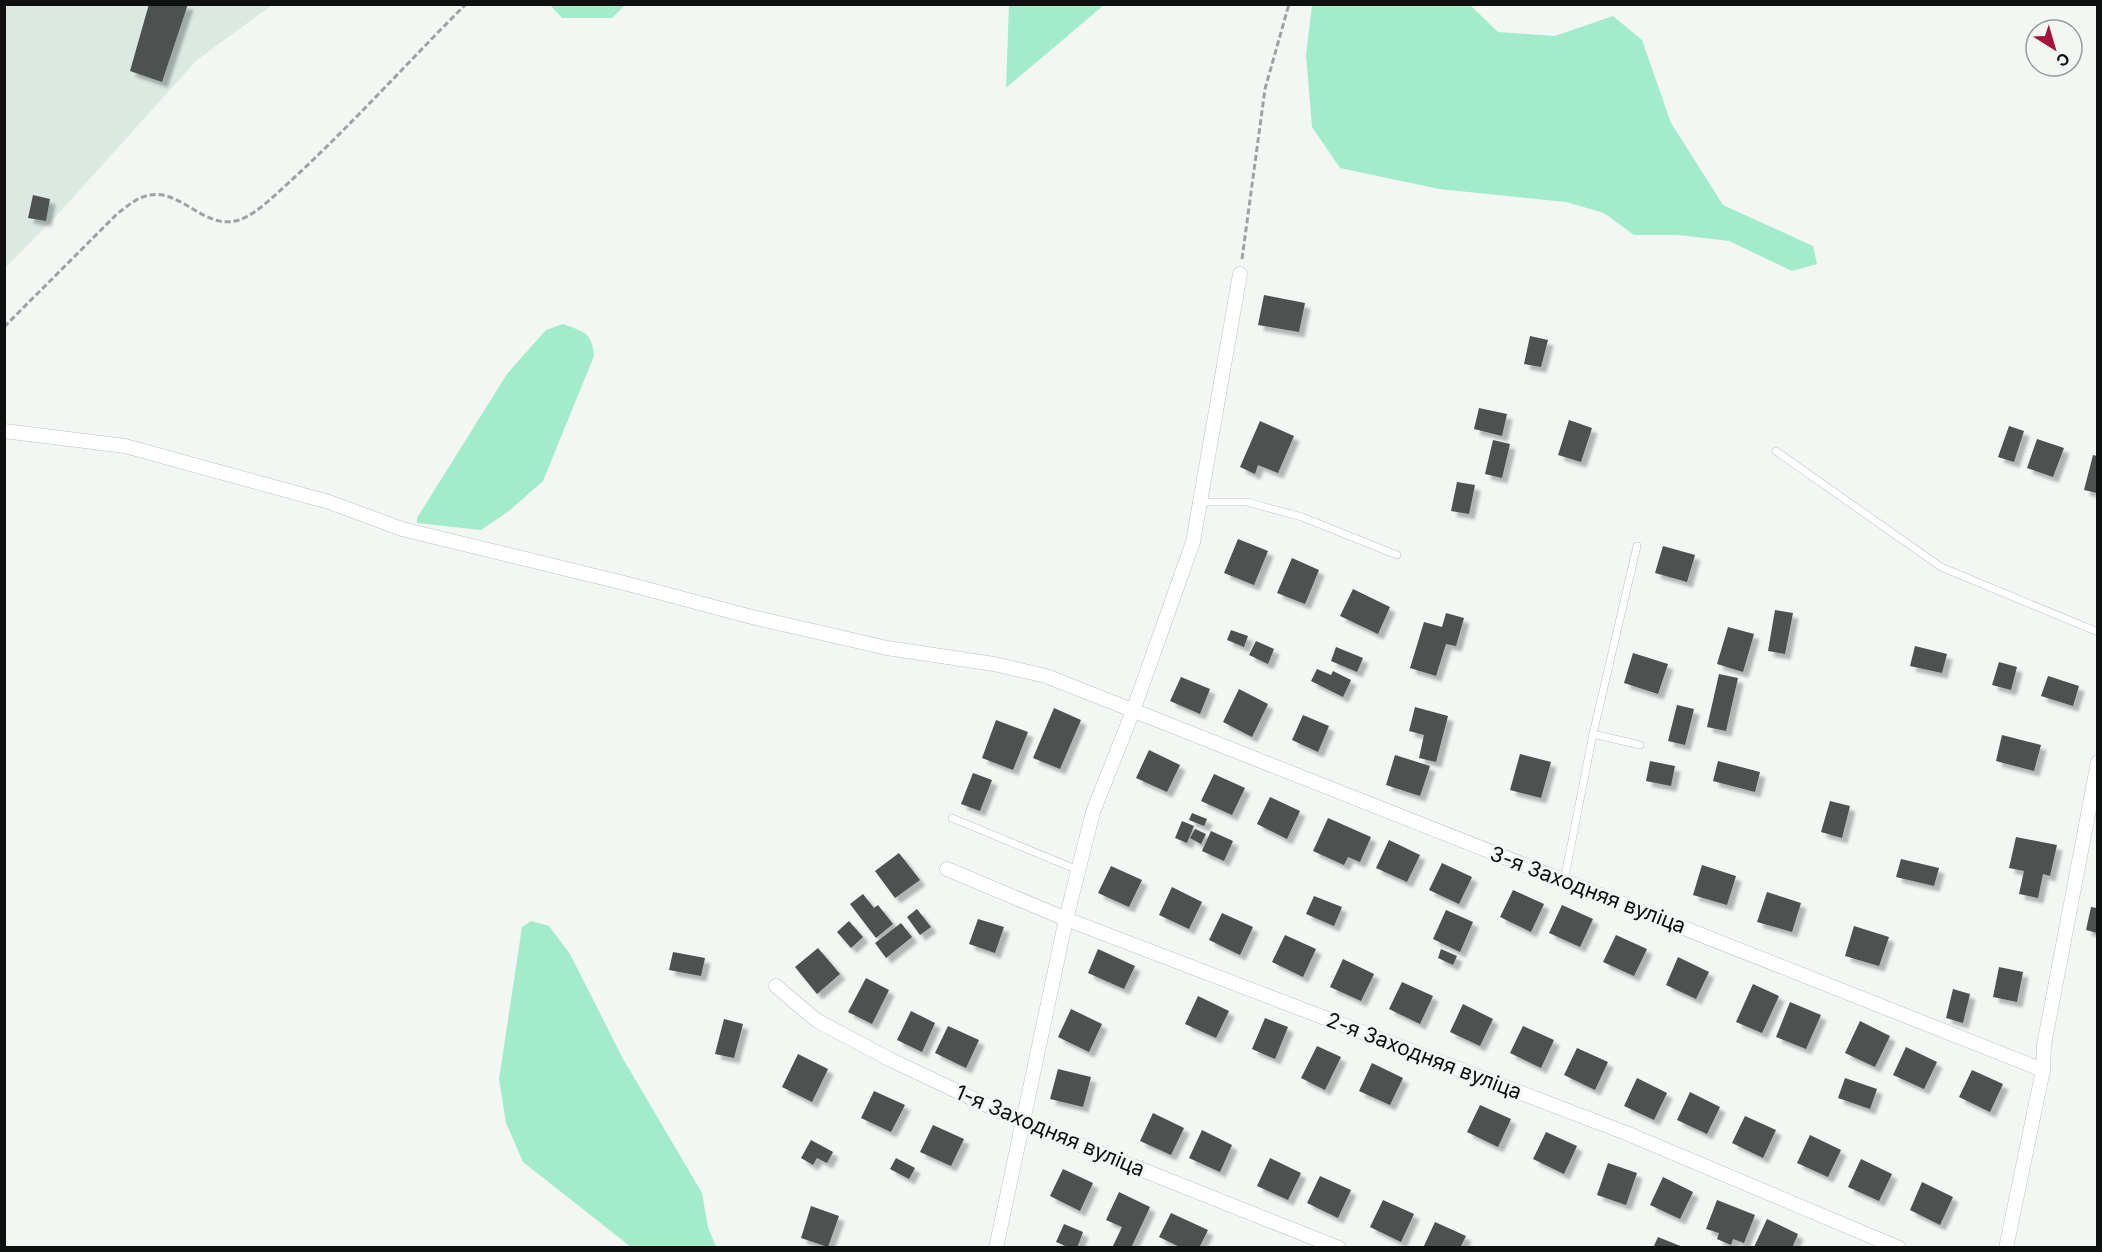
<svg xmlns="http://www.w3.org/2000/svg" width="2102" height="1252" font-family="Inter,sans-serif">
<defs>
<filter id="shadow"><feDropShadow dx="5.5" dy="5.5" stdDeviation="1.5" flood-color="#0004"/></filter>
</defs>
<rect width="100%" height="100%" fill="#f2f7f4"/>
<path fill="#dce9e3" d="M5,5H272L197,60L58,214L5,268Z"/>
<path fill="#a2eccb" d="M550,5H625L612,18H562Z
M1009,5V4L1104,5L1006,88Z
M1312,5H1470L1498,32L1555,36L1613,16L1642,40L1671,123L1723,205L1813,246L1817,264L1792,271L1729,241L1678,235H1634L1604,213L1566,202L1439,189L1340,168L1312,127L1306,55Z
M563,324C584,332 592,332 594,356L543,481L509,511L481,530L417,523V518L507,374L546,330Z
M531,921L549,926L570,954L622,1057L702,1193L708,1227L716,1247H631L523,1162L506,1123L499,1079L522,927Z"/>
<path fill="#4d514f" filter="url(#shadow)" d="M149,4H188L162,82L130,71Z
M33,195L50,199L46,221L28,218Z
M1264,295L1305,303L1299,332L1258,325Z
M1530,336L1548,340L1541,367L1524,364Z
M1479,408L1507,414L1502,436L1474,429Z
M1569,420L1592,428L1581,462L1558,455Z
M1260,421L1294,436L1278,473L1258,465L1255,474L1240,467Z
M2009,426L2024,431L2014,462L1998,457Z
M2037,439L2064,448L2053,477L2027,468Z
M1493,440L1510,444L1502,478L1485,474Z
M2093,455L2097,456V493L2084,490Z
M1457,482L1475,485L1469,514L1451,511Z
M1238,539L1268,551L1254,585L1224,573Z
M1663,546L1695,555L1687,582L1655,573Z
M1292,558L1319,570L1305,604L1277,593Z
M1353,589L1390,607L1378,634L1340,616Z
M1775,610L1793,613L1785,654L1768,651Z
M1446,613L1464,618L1456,646L1446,644L1436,676L1410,668L1424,622L1442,627Z
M1728,627L1754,634L1743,672L1717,664Z
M1231,630L1248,636L1244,647L1227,640Z
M1256,641L1274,649L1268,664L1249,655Z
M1915,646L1947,654L1942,673L1910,666Z
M1336,647L1363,658L1357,672L1331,661Z
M1633,653L1668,664L1658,694L1624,683Z
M1999,662L2017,667L2011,690L1992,685Z
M1317,669L1331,675L1333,671L1351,680L1343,697L1311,681Z
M1719,674L1738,678L1726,731L1707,727Z
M2048,676L2079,686L2073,706L2041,696Z
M1181,677L1210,689L1200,714L1170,701Z
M1239,689L1268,704L1252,737L1223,722Z
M1677,705L1694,709L1685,745L1668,741Z
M1415,707L1448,716L1436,762L1419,758L1424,735L1409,731Z
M1054,708L1081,720L1060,769L1033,758Z
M1303,715L1329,726L1318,752L1292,740Z
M996,720L1028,732L1013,770L982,758Z
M2002,735L2041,745L2034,771L1996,761Z
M1149,750L1180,765L1167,792L1136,778Z
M1520,754L1551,762L1541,798L1510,790Z
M1395,755L1430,766L1420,796L1386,785Z
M1650,761L1675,766L1671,786L1646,781Z
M1718,761L1760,772L1755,792L1713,781Z
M973,773L992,780L980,811L961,804Z
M1214,774L1245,788L1232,815L1201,801Z
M1270,797L1300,811L1287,839L1257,824Z
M1830,801L1850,806L1842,838L1821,832Z
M1192,813L1207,819L1204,826L1189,820Z
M1328,818L1371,837L1360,862L1348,857L1344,865L1313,851Z
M1182,821L1194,826L1187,843L1175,838Z
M1195,829L1206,834L1201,844L1190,838Z
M1211,831L1233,841L1224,861L1202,851Z
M2016,837L2057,845L2050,876L2043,874L2038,898L2019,894L2024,871L2009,868Z
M1389,840L1420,855L1407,882L1376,868Z
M899,853L920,880L895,898L875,871Z
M1901,859L1939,868L1934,886L1896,877Z
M1442,863L1472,877L1459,904L1429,890Z
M1702,865L1736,876L1727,905L1693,895Z
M1111,866L1142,880L1129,907L1098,893Z
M1172,887L1202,902L1189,929L1159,915Z
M1513,890L1544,904L1531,932L1500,917Z
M1767,892L1801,903L1792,932L1757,922Z
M863,894L874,908L878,905L893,924L876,938L850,904Z
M1314,896L1342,907L1334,926L1306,914Z
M1562,905L1593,919L1580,947L1549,933Z
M2091,907L2097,908V933L2086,930Z
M917,909L931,927L920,935L907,917Z
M1446,910L1473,922L1460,952L1433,939Z
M1222,913L1253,927L1240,955L1209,940Z
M978,919L1004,927L995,953L969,944Z
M849,921L863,937L851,948L837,932Z
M901,923L912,937L886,958L875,943Z
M1854,926L1889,937L1879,966L1845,956Z
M1285,935L1316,949L1303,977L1272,962Z
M1616,935L1647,949L1634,976L1603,962Z
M818,948L840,974L817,994L795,967Z
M1098,949L1135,966L1124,989L1088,973Z
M1441,949L1457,956L1453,965L1438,958Z
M673,952L705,958L701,976L669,970Z
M1678,957L1709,972L1696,999L1666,985Z
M1343,959L1374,974L1361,1001L1330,987Z
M1999,967L2023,972L2017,1002L1993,997Z
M866,978L889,990L872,1024L848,1012Z
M1402,982L1433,996L1420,1024L1389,1009Z
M1753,984L1779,996L1762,1033L1736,1022Z
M1953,989L1970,994L1963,1023L1946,1018Z
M1198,996L1229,1011L1216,1038L1185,1024Z
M1790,1002L1821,1015L1806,1049L1776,1037Z
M1463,1004L1493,1019L1480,1046L1450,1032Z
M1071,1009L1102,1024L1089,1052L1058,1037Z
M911,1011L935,1023L922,1052L897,1040Z
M1265,1018L1288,1027L1275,1059L1252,1049Z
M724,1019L743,1024L734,1058L715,1054Z
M1860,1021L1890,1036L1875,1067L1845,1053Z
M948,1026L979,1040L966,1068L935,1053Z
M1523,1026L1554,1040L1541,1068L1510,1053Z
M1317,1046L1341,1057L1325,1090L1301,1078Z
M1906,1047L1937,1062L1924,1089L1893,1075Z
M1577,1048L1608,1062L1595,1090L1564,1075Z
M798,1054L828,1069L812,1102L782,1087Z
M1372,1063L1403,1078L1390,1105L1359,1091Z
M1058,1069L1091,1077L1083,1107L1050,1099Z
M1972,1070L2003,1084L1990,1112L1959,1097Z
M1637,1078L1667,1093L1654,1120L1624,1106Z
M1845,1078L1877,1089L1870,1109L1838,1098Z
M874,1091L905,1105L891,1132L861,1118Z
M1690,1092L1720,1107L1707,1134L1677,1120Z
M1480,1105L1511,1119L1498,1147L1467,1132Z
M1153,1113L1184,1128L1171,1155L1140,1141Z
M1745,1116L1776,1130L1763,1158L1732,1143Z
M933,1125L964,1139L951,1166L920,1152Z
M1202,1130L1232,1145L1220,1172L1189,1158Z
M1546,1132L1577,1146L1564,1174L1533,1159Z
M1810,1135L1841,1150L1828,1177L1797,1163Z
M811,1140L833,1152L827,1163L817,1158L813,1165L801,1158Z
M896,1158L915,1168L909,1179L890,1169Z
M1270,1158L1301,1173L1288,1200L1257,1186Z
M1861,1159L1892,1174L1879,1201L1848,1187Z
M1608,1163L1637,1173L1626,1205L1597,1195Z
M1063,1169L1093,1183L1080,1211L1050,1196Z
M1320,1176L1351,1190L1338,1218L1307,1203Z
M1663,1177L1693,1192L1680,1219L1650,1205Z
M1922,1182L1953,1197L1940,1225L1910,1210Z
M1119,1192L1150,1207L1131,1248H1112L1122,1227L1106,1220Z
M1383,1200L1414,1214L1401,1242L1370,1227Z
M1717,1200L1755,1215L1744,1243L1733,1239L1731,1245L1717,1239L1719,1233L1706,1229Z
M811,1206L839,1216L828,1247L801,1238Z
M1171,1213L1208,1230L1199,1248H1182L1159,1237Z
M1767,1219L1798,1234L1792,1248L1754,1247Z
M1435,1222L1466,1236L1460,1248H1423Z
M1064,1224L1083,1232L1077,1248H1070L1056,1242Z
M1658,1237L1683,1247V1248H1653Z"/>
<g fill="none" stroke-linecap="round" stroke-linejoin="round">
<g stroke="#bcc1bf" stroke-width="8">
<path id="service" d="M1776,451L1941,567L2098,632
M1201,502H1247L1302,517L1397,555
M1593,734L1640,745
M952,818L1078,870
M1564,881L1593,734L1637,546"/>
</g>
<g stroke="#bcc1bf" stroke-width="15">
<path id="minor" d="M4,431L125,446L329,502L402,529L624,583L752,617L887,648L994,664L1046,676L2043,1070
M947,869L1066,919L1626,1133L1899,1248
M776,986L816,1020L891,1060L1022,1122L1339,1248
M996,1248L1066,919L1093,812L1133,711L1193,542L1240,274
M2006,1248L2043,1070L2044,1045L2098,762"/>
</g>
<path stroke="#9fa2a1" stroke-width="3" stroke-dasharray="6 3" stroke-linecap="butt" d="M1242,259L1265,89L1289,4
M4,327L118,213C128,206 137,197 150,195C181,189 205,231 239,220C259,213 280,190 296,176C355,121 409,61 466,4"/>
<use href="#service" stroke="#fff" stroke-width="7"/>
<use href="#minor" stroke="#fff" stroke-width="14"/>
</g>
<g text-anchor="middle" stroke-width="6" stroke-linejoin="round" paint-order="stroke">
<g font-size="21" fill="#0f1010" stroke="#f2f7f4">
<text transform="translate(1588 890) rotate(21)" y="7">3-я Заходняя вуліца</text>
<text transform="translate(1424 1056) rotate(21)" y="7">2-я Заходняя вуліца</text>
<text transform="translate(1050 1131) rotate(23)" y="7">1-я Заходняя вуліца</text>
</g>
</g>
<rect width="2102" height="1252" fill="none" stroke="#0f1010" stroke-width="12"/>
<g transform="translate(2054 48) rotate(143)"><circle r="28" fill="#f2f7f4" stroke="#979b99" stroke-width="1.5"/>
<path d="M0-4.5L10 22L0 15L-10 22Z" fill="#a81139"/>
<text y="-9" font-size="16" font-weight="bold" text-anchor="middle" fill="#0f1010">С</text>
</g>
</svg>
